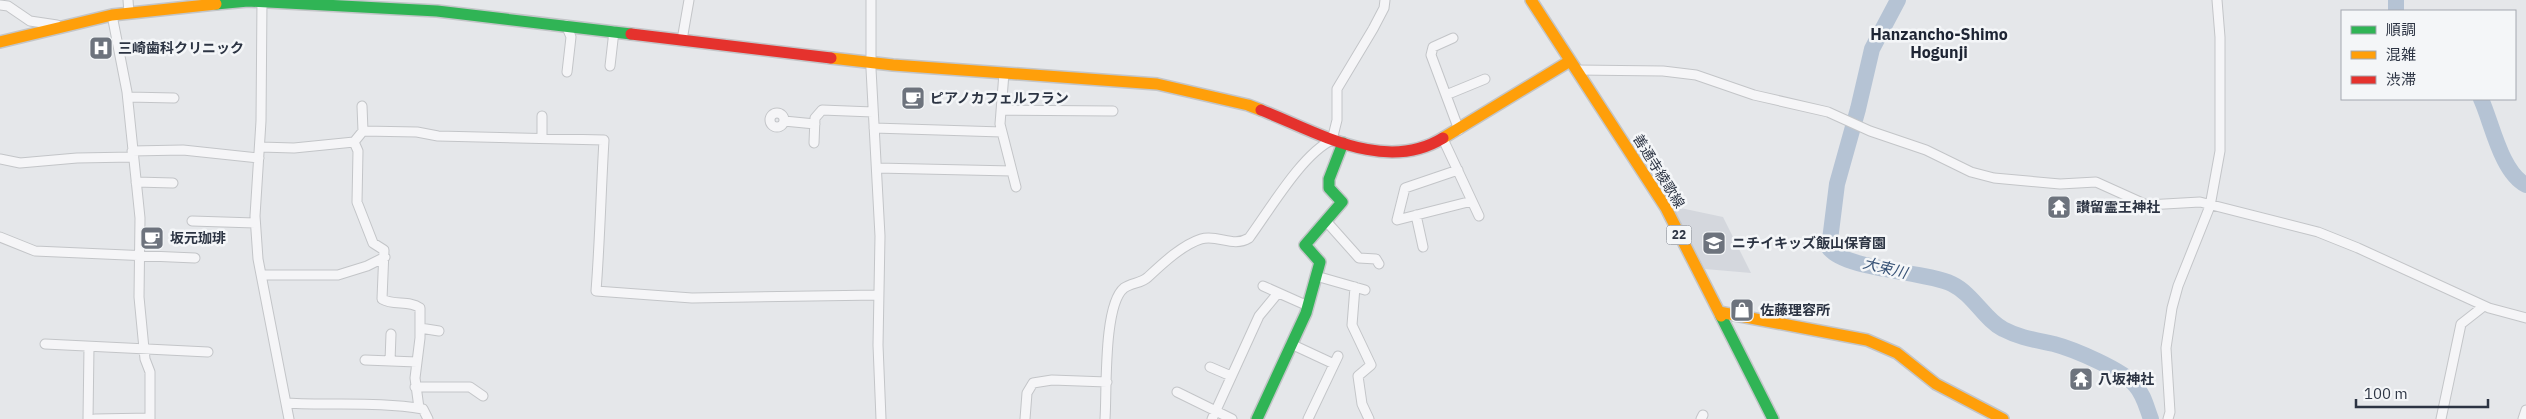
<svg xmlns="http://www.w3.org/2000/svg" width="2526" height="419" font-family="'IBM Plex Sans','Noto Sans JP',sans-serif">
<rect width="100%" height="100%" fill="#e5e7ea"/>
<path fill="#d4d7dd" d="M1671,206L1723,217L1751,273L1705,269Z"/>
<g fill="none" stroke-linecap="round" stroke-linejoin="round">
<path stroke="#b5c3d4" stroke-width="16" d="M1898,0L1872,49L1858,109L1837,184L1829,248C1845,270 1926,271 1952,284C1973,294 1985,320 2003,329C2020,338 2036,340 2054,344C2073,349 2123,370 2135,385C2144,395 2146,406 2151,419
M2396,0V11
M2481,99C2492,123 2501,172 2526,185"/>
<g stroke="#c3c5c8" stroke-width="11">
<path id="street" d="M128,0L129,13
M262,0L261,121L255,216L258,259L289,419
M871,0V69L880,236L878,345L881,419
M0,5L8,6L30,21L57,25
M112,15L127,92L140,218L139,297L145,359L150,372V419
M566,25L571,37L567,72
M1453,38L1433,47L1431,55L1459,130
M682,40L689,0
M610,66L614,31
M1577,70L1663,71L1696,75L1754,95L1828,112L1870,131L1926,150L1971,172L1994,178L2060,184L2096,182L2147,205L2200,202L2318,232L2358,248L2489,308L2526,318
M1004,73L1000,124L1016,187
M1446,95L1485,79
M128,97L174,98
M362,106L363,131
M1001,110L1113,111
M770 120a7 7 0 1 1 14 0a7 7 0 1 1-14 0Z
M784,121L815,124
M874,128L1002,132
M542,138V116
M1443,139L1479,216
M354,142L358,151L357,202L373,243L384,250L382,299C394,306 409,300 420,308V338L415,378L419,408
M814,143L815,118L822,110L873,112
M260,147L294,148L354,142L363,131L417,132L438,136L604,140C601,190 600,240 596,291L692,298L878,295
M132,151L183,150L259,158
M0,159L20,163L77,158L133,157
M877,168L1012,171
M1458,170L1405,188L1397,220L1472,201
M136,182L173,183
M1416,215L1423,247
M192,221L255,223
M1326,221L1359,258L1376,259L1379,264
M0,237L35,251L195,258
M262,275H338L367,266L385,257
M1316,276L1365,290
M1263,286L1308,306
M1355,287L1352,325L1371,365L1358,376L1362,404L1369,419
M420,328L439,331
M45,344L208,352
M1291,344L1334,364
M365,360L417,362
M390,361L391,334
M1210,367L1231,376
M415,387H470L483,396
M1177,392L1232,419
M287,403C332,406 378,401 423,409L428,419
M88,419L89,347
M95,419L150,418
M1025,419L1027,393L1033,383L1052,380L1107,382
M1105,419C1107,392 1103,305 1124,288C1131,283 1142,283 1148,277C1162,264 1182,245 1201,239C1218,234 1233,248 1249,238C1269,211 1302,154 1332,140L1337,120V89L1373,29L1384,8L1385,0
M1212,419L1259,316L1278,293
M1308,419L1338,356
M1701,419L1703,415
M2168,419L2170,412L2166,348L2172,308L2178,286L2210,206L2220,151V37L2217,0
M2441,419L2461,324L2484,306
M2523,419L2526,410"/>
</g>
<g stroke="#c3c5c8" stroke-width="14">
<path id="fast" d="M216,4L248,1L437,11L631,34
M1721,316L1773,419
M1257,419L1306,313L1320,262L1305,245L1342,202L1329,188V179L1343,143"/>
</g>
<g stroke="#c3c5c8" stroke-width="14">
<path id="slow" d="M1531,0L1666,208L1721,316
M0,42L112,15L216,4
M831,58L893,65L1157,84L1248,105L1261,110
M1443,138L1570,61
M1719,312L1867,340L1897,353L1936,384L2003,419"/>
</g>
<g stroke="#c3c5c8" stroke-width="14">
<path id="jam" d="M631,34L831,58
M1261,110C1317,132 1385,174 1443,138"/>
</g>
<use href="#street" stroke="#f5f5f7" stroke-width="9"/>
<use href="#fast" stroke="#30b455" stroke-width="11"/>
<use href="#slow" stroke="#ff9f0a" stroke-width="11"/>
<use href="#jam" stroke="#e5322d" stroke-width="11"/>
</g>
<defs>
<g id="hospital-square" transform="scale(1.25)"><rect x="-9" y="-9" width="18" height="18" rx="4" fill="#6d737d" stroke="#f4f6f8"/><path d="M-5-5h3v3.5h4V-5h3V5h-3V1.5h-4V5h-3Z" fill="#fff"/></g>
<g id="cafe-square" transform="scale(1.25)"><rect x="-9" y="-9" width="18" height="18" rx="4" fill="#6d737d" stroke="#f4f6f8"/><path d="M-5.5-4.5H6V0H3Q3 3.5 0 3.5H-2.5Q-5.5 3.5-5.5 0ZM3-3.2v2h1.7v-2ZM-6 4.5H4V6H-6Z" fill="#fff"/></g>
<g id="temple-square" transform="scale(1.25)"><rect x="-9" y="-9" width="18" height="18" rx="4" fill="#6d737d" stroke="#f4f6f8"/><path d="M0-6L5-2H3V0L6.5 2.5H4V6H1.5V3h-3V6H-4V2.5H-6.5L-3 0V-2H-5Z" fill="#fff"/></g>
<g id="school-square" transform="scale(1.25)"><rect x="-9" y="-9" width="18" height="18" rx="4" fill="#6d737d" stroke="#f4f6f8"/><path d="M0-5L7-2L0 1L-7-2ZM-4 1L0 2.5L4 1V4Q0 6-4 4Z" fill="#fff"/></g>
<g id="shop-square" transform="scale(1.25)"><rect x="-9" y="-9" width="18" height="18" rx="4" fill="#6d737d" stroke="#f4f6f8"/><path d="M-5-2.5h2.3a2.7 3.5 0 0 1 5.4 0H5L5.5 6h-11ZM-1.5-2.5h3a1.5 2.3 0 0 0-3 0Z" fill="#fff"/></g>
</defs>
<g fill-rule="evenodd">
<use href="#hospital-square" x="101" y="48"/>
<use href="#cafe-square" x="913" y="98"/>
<use href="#temple-square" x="2059" y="207"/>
<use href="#cafe-square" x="152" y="238"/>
<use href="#school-square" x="1714" y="243"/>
<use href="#shop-square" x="1742" y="310"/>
<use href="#temple-square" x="2081" y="379"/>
</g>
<g text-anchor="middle" stroke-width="5" stroke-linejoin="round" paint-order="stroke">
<rect fill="#f4f6f8" stroke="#686e79" stroke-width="1" x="1666.5" y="225.5" width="25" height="19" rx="4"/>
<g font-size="12" font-weight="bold" fill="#2c3443">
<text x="1679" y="239">22</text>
</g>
<g font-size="14" font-weight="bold" fill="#2c3443" stroke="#f4f6f8" text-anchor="start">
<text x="118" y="53">三崎歯科クリニック</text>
<text x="930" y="103">ピアノカフェルフラン</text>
<text x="2076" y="212">讃留霊王神社</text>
<text x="170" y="243">坂元珈琲</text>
<text x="1732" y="248">ニチイキッズ飯山保育園</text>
<text x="1760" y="315">佐藤理容所</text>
<text x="2098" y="384">八坂神社</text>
</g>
<g font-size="14" fill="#2c3443" stroke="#f4f6f8">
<text transform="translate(1659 171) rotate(58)" y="5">善通寺綾歌線</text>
</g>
<g font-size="15" font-style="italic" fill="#375276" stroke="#f4f6f8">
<text transform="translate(1885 268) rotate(14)" y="5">大束川</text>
</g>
<g font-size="16" font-weight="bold" fill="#1e2534" stroke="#f4f6f8">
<text x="1939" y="40">Hanzancho-Shimo<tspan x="1939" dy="18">Hogunji</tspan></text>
</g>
</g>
<rect x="2341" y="10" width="175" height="90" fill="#f4f6f8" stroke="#a4a8b0"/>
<rect x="2351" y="26" width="25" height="8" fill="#30b455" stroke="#a4a8b0"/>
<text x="2386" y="35" font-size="15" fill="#2c3443">順調</text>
<rect x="2351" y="51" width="25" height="8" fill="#ff9f0a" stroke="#a4a8b0"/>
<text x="2386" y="60" font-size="15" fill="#2c3443">混雑</text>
<rect x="2351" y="76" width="25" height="8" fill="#e5322d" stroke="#a4a8b0"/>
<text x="2386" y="85" font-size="15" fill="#2c3443">渋滞</text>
<path d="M2356 399v8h132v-8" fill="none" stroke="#2c3443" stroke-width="2.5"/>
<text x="2364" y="399" font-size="15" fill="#2c3443" stroke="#f4f6f8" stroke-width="4" paint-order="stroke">100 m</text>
</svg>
